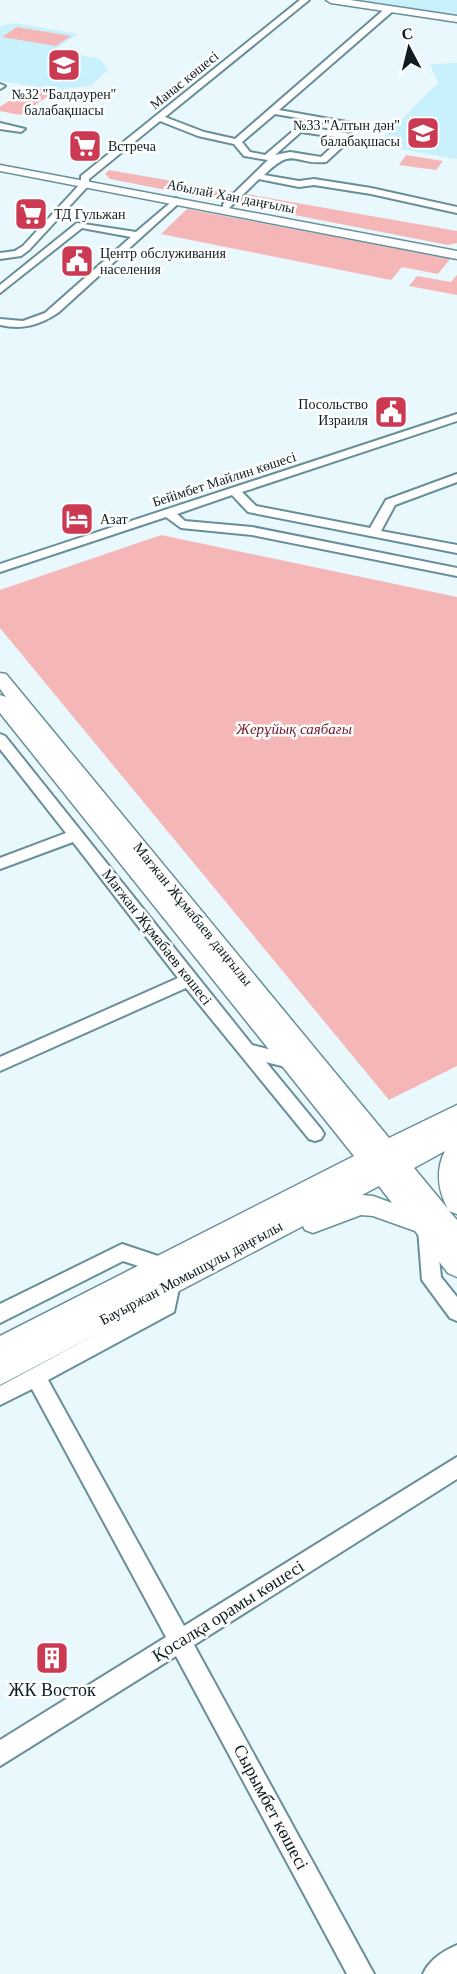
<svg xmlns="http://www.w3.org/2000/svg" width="457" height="1974" font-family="'Times New Roman',serif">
<rect width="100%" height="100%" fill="#e8f8fc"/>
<path fill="#c9f1fc" d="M349,0H457V16Z
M15,23L78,34L54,50L100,59L108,70L90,86L55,90L0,81V26Z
M457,63V159L376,145L438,83L430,64Z"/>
<path fill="#f5b6b8" d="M17,27L71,36L56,46L2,37Z
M30,87L56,91L20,115L0,111V107Z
M406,155L443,161L436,170L399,165Z
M109,170L457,231V243L448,245L110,179L105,174Z
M187,209L450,259L438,274L402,267L391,280L161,234Z
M457,275V295L409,286L417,276L451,282Z
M161,535L457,597V1066L389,1100L0,628V590Z"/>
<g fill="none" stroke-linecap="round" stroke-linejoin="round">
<g stroke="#688f99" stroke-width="4">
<path id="minor" d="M300,0H309L165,117L204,132L235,139L387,7H393V11L279,110L352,123L355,124V128L275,114L242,142L250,152L265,155L299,126L352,134V138L326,162C292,165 295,145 264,175L299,181L314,179L371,188L457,207V213L371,194L314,185L299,187L259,179L229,208H223V204L268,160L244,156L234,144L198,136L160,121L89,179V185L29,250L21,256L0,259V253L15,251L23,246L81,183V176ZM301,132L342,138L321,157L290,152L275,155Z
M0,84L5,86L0,89Z
M0,123L25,129L21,132L0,129Z
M176,198L181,201L179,203L59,312C40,325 23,330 0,325V319L23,321L45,313L131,237L82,228L0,293V285L77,223L136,232Z
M457,414V421L242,492L256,506L370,528L386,500L457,474V482L395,505L381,531L457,545V553L248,512L232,495L177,514L185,521L252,527L457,568V576L252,535L181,528L166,517L0,572V564Z
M0,734L5,736L252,1045L299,1057L302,1062L299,1067L293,1069L266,1062L321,1129L324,1134L321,1139L315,1141L309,1139L186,988L0,1071V1057L178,978L73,842L0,869V858L66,833L0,749Z
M427,1221L434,1223L436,1229L441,1277L457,1297V1321L450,1318L422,1280L418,1229L420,1223Z
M122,1244L167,1259L170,1265L167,1271L160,1273L123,1261L0,1323V1304Z
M170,1276L177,1278L180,1284L174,1312L48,1380L184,1626L457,1457V1479L194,1645L374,1974H347L176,1656L0,1766V1740L166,1637L32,1389L0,1405V1386L158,1301L163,1278Z
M457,1945V1974H423C429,1960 443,1951 457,1945Z"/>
</g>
<g stroke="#688f99" stroke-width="3">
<path id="major" d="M326,0H350L457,16V22L331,3Z
M0,165L457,251V259L0,171Z
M0,673L6,674L389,1138L457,1105V1214L449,1211L457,1220V1277L448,1273L415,1231L373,1216L361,1215L313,1233L305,1230L303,1226L0,1385V1336L354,1156L0,713V695L6,697L0,689ZM445,1151C435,1171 438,1190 448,1209L414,1168ZM379,1186L392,1203L373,1196L362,1195Z"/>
</g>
<use href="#minor" fill="#fff" fill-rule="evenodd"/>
<use href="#major" fill="#fff" fill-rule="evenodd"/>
</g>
<defs>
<g id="school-square" transform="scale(1.725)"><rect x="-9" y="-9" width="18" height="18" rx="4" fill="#cb3a52" stroke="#fff"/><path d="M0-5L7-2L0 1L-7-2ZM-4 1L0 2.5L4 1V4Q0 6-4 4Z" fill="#fff"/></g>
<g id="supermarket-square" transform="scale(1.725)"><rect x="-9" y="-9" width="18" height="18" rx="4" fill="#cb3a52" stroke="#fff"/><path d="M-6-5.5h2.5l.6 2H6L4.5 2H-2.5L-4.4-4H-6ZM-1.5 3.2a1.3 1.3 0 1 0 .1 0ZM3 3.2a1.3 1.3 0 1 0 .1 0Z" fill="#fff"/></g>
<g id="civic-square" transform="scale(1.725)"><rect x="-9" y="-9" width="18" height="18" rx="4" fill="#cb3a52" stroke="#fff"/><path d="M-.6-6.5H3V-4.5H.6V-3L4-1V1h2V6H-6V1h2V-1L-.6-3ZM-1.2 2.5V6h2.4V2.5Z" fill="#fff"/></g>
<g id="hotel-square" transform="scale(1.725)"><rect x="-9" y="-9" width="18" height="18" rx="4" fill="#cb3a52" stroke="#fff"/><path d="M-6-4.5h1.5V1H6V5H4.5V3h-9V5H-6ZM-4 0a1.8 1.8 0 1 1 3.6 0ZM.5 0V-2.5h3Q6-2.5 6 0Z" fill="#fff"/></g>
<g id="building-square" transform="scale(1.725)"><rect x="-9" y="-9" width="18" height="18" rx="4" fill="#cb3a52" stroke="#fff"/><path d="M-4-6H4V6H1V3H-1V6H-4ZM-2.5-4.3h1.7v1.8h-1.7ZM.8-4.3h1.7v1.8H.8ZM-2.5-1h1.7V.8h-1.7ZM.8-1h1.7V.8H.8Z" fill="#fff"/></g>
</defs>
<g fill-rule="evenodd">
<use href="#school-square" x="64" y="65"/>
<use href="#school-square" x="423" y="133"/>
<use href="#supermarket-square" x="85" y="146"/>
<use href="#supermarket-square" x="31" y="214"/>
<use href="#civic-square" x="77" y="261"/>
<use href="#civic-square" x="391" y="412"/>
<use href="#hotel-square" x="77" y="519"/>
<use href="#building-square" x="52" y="1658"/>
</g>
<g text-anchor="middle" stroke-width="5" stroke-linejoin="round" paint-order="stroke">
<g font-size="14" fill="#0d1d21" stroke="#fff">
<text transform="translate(184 80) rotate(-39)" y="5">Манас көшесі</text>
<text transform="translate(231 196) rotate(11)" y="5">Абылай Хан даңғылы</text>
<text transform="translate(224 479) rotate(-18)" y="5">Бейімбет Майлин көшесі</text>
</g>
<g font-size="14" fill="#0d1d21" stroke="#fff" text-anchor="start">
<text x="64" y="99" text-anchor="middle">№32 "Балдәурен"<tspan x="64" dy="16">балабақшасы</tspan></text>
<text x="400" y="130" text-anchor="end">№33 "Алтын дән"<tspan x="400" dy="16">балабақшасы</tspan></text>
<text x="108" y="151">Встреча</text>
<text x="54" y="219">ТД Гульжан</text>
<text x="100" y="258">Центр обслуживания<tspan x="100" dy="16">населения</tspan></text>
<text x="368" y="409" text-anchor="end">Посольство<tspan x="368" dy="16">Израиля</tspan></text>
<text x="100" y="524">Азат</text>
</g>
<g font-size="15" font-style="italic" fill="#711627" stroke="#fff">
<text x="294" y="734">Жерұйық саябағы</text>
</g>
<g font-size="15" fill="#0d1d21" stroke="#fff">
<text transform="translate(193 914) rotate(51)" y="5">Мағжан Жұмабаев даңғылы</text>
<text transform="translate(157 937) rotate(52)" y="5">Мағжан Жұмабаев көшесі</text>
<text transform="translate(191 1273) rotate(-28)" y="5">Бауыржан Момышұлы даңғылы</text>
</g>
<g font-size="18" fill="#0d1d21" stroke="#fff">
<text transform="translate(228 1611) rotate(-32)" y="6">Қосалқа орамы көшесі</text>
<text transform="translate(271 1807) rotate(62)" y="6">Сырымбет көшесі</text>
</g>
<g font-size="18" fill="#0d1d21" stroke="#fff">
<text x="52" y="1696">ЖК Восток</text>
</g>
</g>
<g transform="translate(409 48) rotate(353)" stroke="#ffffff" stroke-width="4.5" paint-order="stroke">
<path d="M0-4.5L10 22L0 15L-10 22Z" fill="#0d1d21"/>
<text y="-9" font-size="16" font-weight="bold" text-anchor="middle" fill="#0d1d21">С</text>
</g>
</svg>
